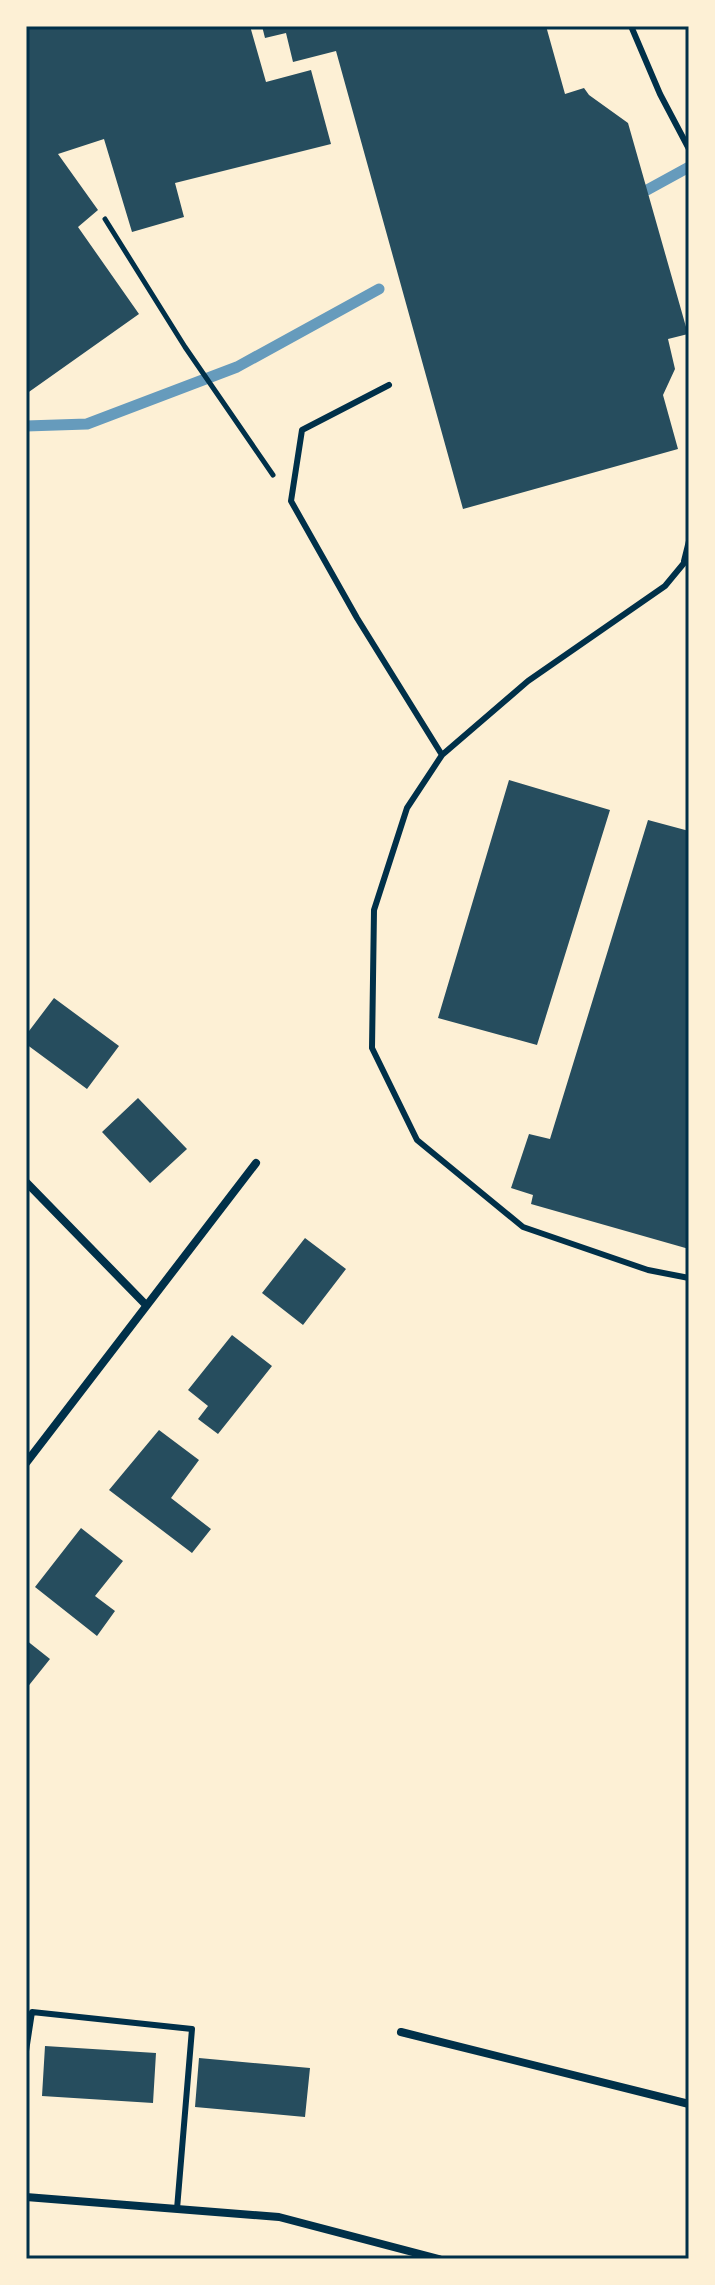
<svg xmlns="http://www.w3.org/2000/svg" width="715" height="2285" font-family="'Noto Sans',sans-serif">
<rect width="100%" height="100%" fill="#fdf0d5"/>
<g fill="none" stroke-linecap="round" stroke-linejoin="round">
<path stroke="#669bbc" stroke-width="11" d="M647,190L689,167
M26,426L87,424L237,367L379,289"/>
</g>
<path fill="#264d5e" d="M26,26H250L266,82L311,70L331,144L175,183L184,217L132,232L104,139L58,154L98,210L78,227L139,314L26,394Z
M262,26H546L565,94L584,88L589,95L628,123L688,334L668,339L675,369L663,395L678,449L463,509L336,51L293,62L286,33L265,38Z
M509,780L610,810L537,1045L438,1018Z
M648,820L689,831V1249L531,1204L533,1195L511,1188L529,1134L550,1139Z
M54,998L119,1046L87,1089L26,1044V1035Z
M138,1098L187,1149L150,1183L102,1132Z
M305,1238L346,1269L303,1325L262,1293Z
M232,1335L272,1366L218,1434L198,1419L208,1406L188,1390Z
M159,1430L199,1460L171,1498L211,1529L192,1553L109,1490Z
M81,1528L123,1561L95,1596L115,1611L97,1636L35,1587Z
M26,1640L50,1659L26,1689Z
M45,2046L156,2053L153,2103L42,2096Z
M199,2058L310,2068L305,2117L195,2107Z"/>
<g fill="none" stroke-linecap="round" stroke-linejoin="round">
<path stroke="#003049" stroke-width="5" d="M105,219L185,347L273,475"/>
<path stroke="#003049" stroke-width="6" d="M631,26L660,94L689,149
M389,385L302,430L291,501L357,618L442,755
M689,557L665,586L528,681L442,755L407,808L374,910L372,1048L417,1140L523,1227L648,1270L689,1278
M684,561L689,541
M26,2051L32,2012L192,2029L177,2209"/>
<path stroke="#003049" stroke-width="8" d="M26,1182L146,1305
M26,1463L256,1163
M401,2032L689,2104
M26,2197L279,2217L439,2259"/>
</g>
<rect width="715" height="2285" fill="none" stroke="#fdf0d5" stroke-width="56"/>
<rect x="28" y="28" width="659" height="2229" fill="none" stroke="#003049" stroke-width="3"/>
</svg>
